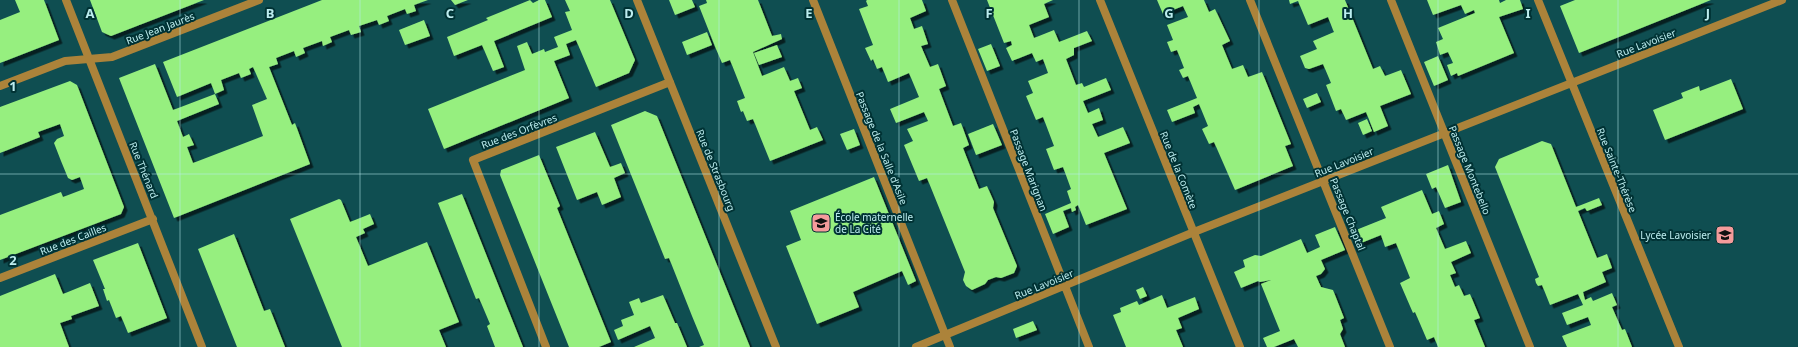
<svg xmlns="http://www.w3.org/2000/svg" width="1798" height="347" font-family="'Noto Sans',sans-serif">
<defs>
<filter id="shadow"><feDropShadow dx="3.5" dy="3.5" stdDeviation="0" flood-color="#0009"/></filter>
</defs>
<rect width="100%" height="100%" fill="#0f4e51"/>
<path fill="#96ef7f" filter="url(#shadow)" d="M15,0H44L59,40L0,63V20L20,12Z
M90,0H204L111,36L102,32Z
M322,0H428L414,5L416,11L407,14L405,9L387,16L389,21L379,25L377,20L359,26L361,32L351,35L349,30L330,37L332,42L323,46L322,41L303,48L305,53L296,57L294,51L276,58L278,64L269,67L292,125L295,123L310,164L174,218L119,78L155,64L173,110L215,94L219,104L177,121L183,137L189,134L194,145L187,147L193,163L263,136L252,105L267,99L253,67L249,69L251,74L241,78L239,73L221,80L224,90L215,94L211,83L177,97L163,62Z
M451,0H468L455,5Z
M530,0L533,3L539,0H545L552,17L494,41L504,67L493,71L482,45L454,56L447,37L488,20L486,18Z
M565,0H610L635,60L629,73L596,87L576,40L566,44L570,55L554,61L569,98L444,149L428,109L525,70L517,46L527,42L532,54L544,49L545,52L558,47L554,37L572,30L565,12L570,11Z
M669,0H692L695,7L675,15Z
M706,0H758L772,36L781,34L782,39L753,52L762,76L784,67L790,81L798,78L802,88L794,91L810,130L817,127L823,140L770,161L753,119L747,121L743,111L741,112L737,101L745,98L730,60L722,63L716,49L699,6L707,3Z
M867,0H922L926,11L910,18L914,29L922,26L928,44L921,46L930,67L938,64L946,86L939,89L953,126L961,123L969,145L963,148L979,189L987,186L994,202L993,208L1017,266L1014,273L1001,278L996,277L988,280L985,284L972,290L966,286L963,280L965,272L927,178L919,181L904,145L913,141L907,129L928,121L924,112L896,123L890,109L919,97L909,73L888,82L882,67L877,69L873,59L871,61L865,48L873,45L859,9L868,6L866,1Z
M987,0H1053L1044,4L1049,17L1029,25L1034,38L1054,30L1059,42L1087,31L1092,41L1074,48V55L1066,59L1076,85L1082,83L1084,87L1106,78L1111,90L1083,101L1088,113L1099,108L1103,120L1092,124L1098,137L1123,127L1130,143L1104,153L1127,209L1086,225L1078,205L1075,207L1076,210L1072,212L1071,208L1063,211L1069,227L1053,234L1045,214L1071,203L1067,191L1071,189L1063,167L1054,170L1046,149L1054,146L1043,117L1036,120L1026,96L1033,93L1028,81L1048,73L1043,59L1036,62L1032,53L1012,61L1006,48L1012,45L1011,41L1004,43Z
M1157,0H1204L1209,12L1215,9L1230,41L1222,45L1232,69L1243,65L1248,77L1262,72L1291,144L1285,146L1293,166L1235,190L1214,142L1209,144L1202,129L1208,126L1199,104L1193,107L1195,113L1172,122L1167,110L1197,98L1188,76L1183,78L1179,70L1184,68L1177,50L1171,52L1167,42L1173,40L1167,25L1188,17L1183,6L1163,14Z
M1289,0H1345L1373,69L1380,66L1385,76L1401,70L1411,94L1380,106L1388,126L1374,132L1366,112L1346,120L1341,109L1336,111L1326,85L1331,83L1323,64L1309,69L1305,68L1300,56L1317,49L1313,41L1334,32L1333,30L1328,17L1308,25L1298,1L1290,4Z
M1427,0H1499L1500,3L1506,0H1520L1523,9L1499,17L1514,53L1458,76L1457,73L1451,76L1447,65L1453,63L1448,52L1440,55L1436,42L1443,39L1438,28L1475,13L1474,10L1465,14L1461,5L1433,15Z
M1575,0H1711L1579,53L1560,6Z
M424,20L430,36L405,45L399,30Z
M707,32L712,45L687,55L682,42Z
M991,44L1000,66L987,71L978,49Z
M777,45L782,57L759,65L754,53Z
M1438,56L1448,80L1434,86L1424,62Z
M1731,79L1743,109L1665,140L1653,110L1683,98L1681,93L1699,86L1700,91Z
M70,81L77,85L124,207L121,214L0,260V215L61,192L63,197L84,189L80,177L72,180L68,178L61,161L54,143L57,139L64,136L60,124L38,132L40,137L0,153V107Z
M1317,93L1321,102L1307,108L1303,99Z
M645,111L657,116L750,347H699L704,345L692,316L669,258L665,259L611,125Z
M1367,119L1372,131L1363,135L1358,123Z
M993,124L1002,145L976,155L968,134Z
M854,129L860,145L847,150L840,134Z
M595,132L610,167L621,163L625,173L614,178L621,197L602,205L597,192L577,200L556,147Z
M1542,141L1551,144L1576,207L1599,198L1602,205L1587,211L1585,208L1578,211L1597,258L1607,254L1612,268L1602,272L1606,282L1583,292L1585,300L1591,297L1593,301L1612,293L1617,305L1612,307L1622,330L1625,329L1632,347H1567L1562,336L1591,325L1588,317L1567,325L1562,313L1583,305L1578,294L1550,305L1542,285L1538,286L1536,283L1535,279L1539,277L1495,167L1499,159Z
M539,155L560,206L557,208L611,342L599,347H569L500,175L501,170Z
M1448,165L1461,202L1445,208L1436,187L1432,189L1426,174Z
M874,177L916,281L908,285L902,271L853,292L859,307L817,324L786,246L801,240L790,211Z
M1422,190L1432,214L1439,211L1444,224L1436,228L1445,249L1466,241L1471,253L1451,262L1456,273L1450,275L1455,287L1459,285L1464,296L1470,294L1480,318L1474,320L1485,347H1438L1434,337L1427,340L1415,312L1413,313L1400,283L1410,278L1396,243L1385,247L1381,235L1356,245L1351,232L1386,218L1381,207Z
M462,194L523,347H495L487,326L490,324L479,298L476,299L438,203Z
M339,199L341,200L350,222L370,214L374,224L363,229L365,233L356,237L368,266L427,242L459,322L439,330L446,347H342L290,219Z
M1335,227L1345,250L1321,260L1325,269L1321,274L1316,276L1321,287L1333,290L1344,318L1340,320L1343,329L1340,334L1345,347H1298L1294,339L1274,347H1267L1263,338L1280,331L1261,284L1271,280L1260,282L1258,281L1241,288L1234,272L1245,267L1243,260L1255,255L1261,256L1301,239L1307,253L1320,247L1315,235Z
M234,234L264,311L270,309L285,347H237L198,249Z
M138,243L167,318L128,333L121,316L116,318L109,300L107,301L103,289H105L93,260Z
M55,274L63,294L90,283L99,306L71,316L72,319L60,323L69,347H0V296Z
M1143,287L1147,296L1140,299L1136,290Z
M663,295L675,323H677L687,347H634L655,338L650,326L618,340L614,330L623,326L621,320L634,315L629,302L639,298L641,303Z
M1162,295L1167,308L1195,297L1199,309L1178,318L1182,328L1176,330L1183,347H1126L1113,315L1121,312L1120,308L1137,301L1139,305Z
M1033,321L1037,330L1016,338L1013,329Z"/>
<g fill="none" stroke-linecap="round" stroke-linejoin="round">
<path stroke="#ac833a" stroke-width="8" d="M66,0L202,347
M637,0L776,347
M813,0L950,347
M952,0L1089,347
M1100,0L1240,347
M1250,0L1390,347
M1391,0L1530,347
M1538,0L1679,347
M0,86L65,61L112,57L259,0
M0,278L153,219
M546,347L473,160L670,82
M916,347L1194,232L1782,0"/>
</g>
<path fill="none" stroke="#bcedef" stroke-width="1" stroke-opacity="0.55" d="M180,0V347M360,0V347M539,0V347M719,0V347M899,0V347M1079,0V347M1259,0V347M1438,0V347M1618,0V347M0,174H1798"/>
<defs>
<g id="school-square" transform="scale(1)"><rect x="-9" y="-9" width="18" height="18" rx="4" fill="#f59b9b" stroke="#003234"/><path d="M0-5L7-2L0 1L-7-2ZM-4 1L0 2.5L4 1V4Q0 6-4 4Z" fill="#111"/></g>
</defs>
<g fill-rule="evenodd">
<use href="#school-square" x="821" y="223"/>
<use href="#school-square" x="1725" y="235"/>
</g>
<g text-anchor="middle" stroke-width="4" stroke-linejoin="round" paint-order="stroke">
<g font-size="10" fill="#bcedef" stroke="#003234">
<text transform="translate(160 28) rotate(-21)" y="4">Rue Jean Jaurès</text>
<text transform="translate(1646 43) rotate(-21)" y="4">Rue Lavoisier</text>
<text transform="translate(519 131) rotate(-21)" y="4">Rue des Orfèvres</text>
<text transform="translate(882 148) rotate(68)" y="4">Passage de la Salle d'Asile</text>
<text transform="translate(1344 162) rotate(-22)" y="4">Rue Lavoisier</text>
<text transform="translate(144 170) rotate(68)" y="4">Rue Thénard</text>
<text transform="translate(716 170) rotate(68)" y="4">Rue de Strasbourg</text>
<text transform="translate(1029 170) rotate(69)" y="4">Passage Marignan</text>
<text transform="translate(1179 170) rotate(68)" y="4">Rue de la Comète</text>
<text transform="translate(1470 170) rotate(68)" y="4">Passage Montebello</text>
<text transform="translate(1617 170) rotate(68)" y="4">Rue Sainte-Thérèse</text>
<text transform="translate(1348 214) rotate(68)" y="4">Passage Chaptal</text>
<text transform="translate(73 239) rotate(-21)" y="4">Rue des Cailles</text>
<text transform="translate(1044 284) rotate(-22)" y="4">Rue Lavoisier</text>
</g>
<g font-size="10" fill="#bcedef" stroke="#003234" text-anchor="start">
<text x="835" y="221">École maternelle<tspan x="835" dy="12">de La Cité</tspan></text>
<text x="1711" y="239" text-anchor="end">Lycée Lavoisier</text>
</g>
</g>
<g font-size="13" text-anchor="middle" font-weight="bold" fill="#bcedef" stroke="#003234" stroke-width="4" stroke-linejoin="round" paint-order="stroke">
<text x="90" y="18">A</text>
<text x="270" y="18">B</text>
<text x="450" y="18">C</text>
<text x="629" y="18">D</text>
<text x="809" y="18">E</text>
<text x="989" y="18">F</text>
<text x="1169" y="18">G</text>
<text x="1348" y="18">H</text>
<text x="1528" y="18">I</text>
<text x="1708" y="18">J</text>
<text x="13" y="91">1</text>
<text x="13" y="265">2</text>
</g>
</svg>
